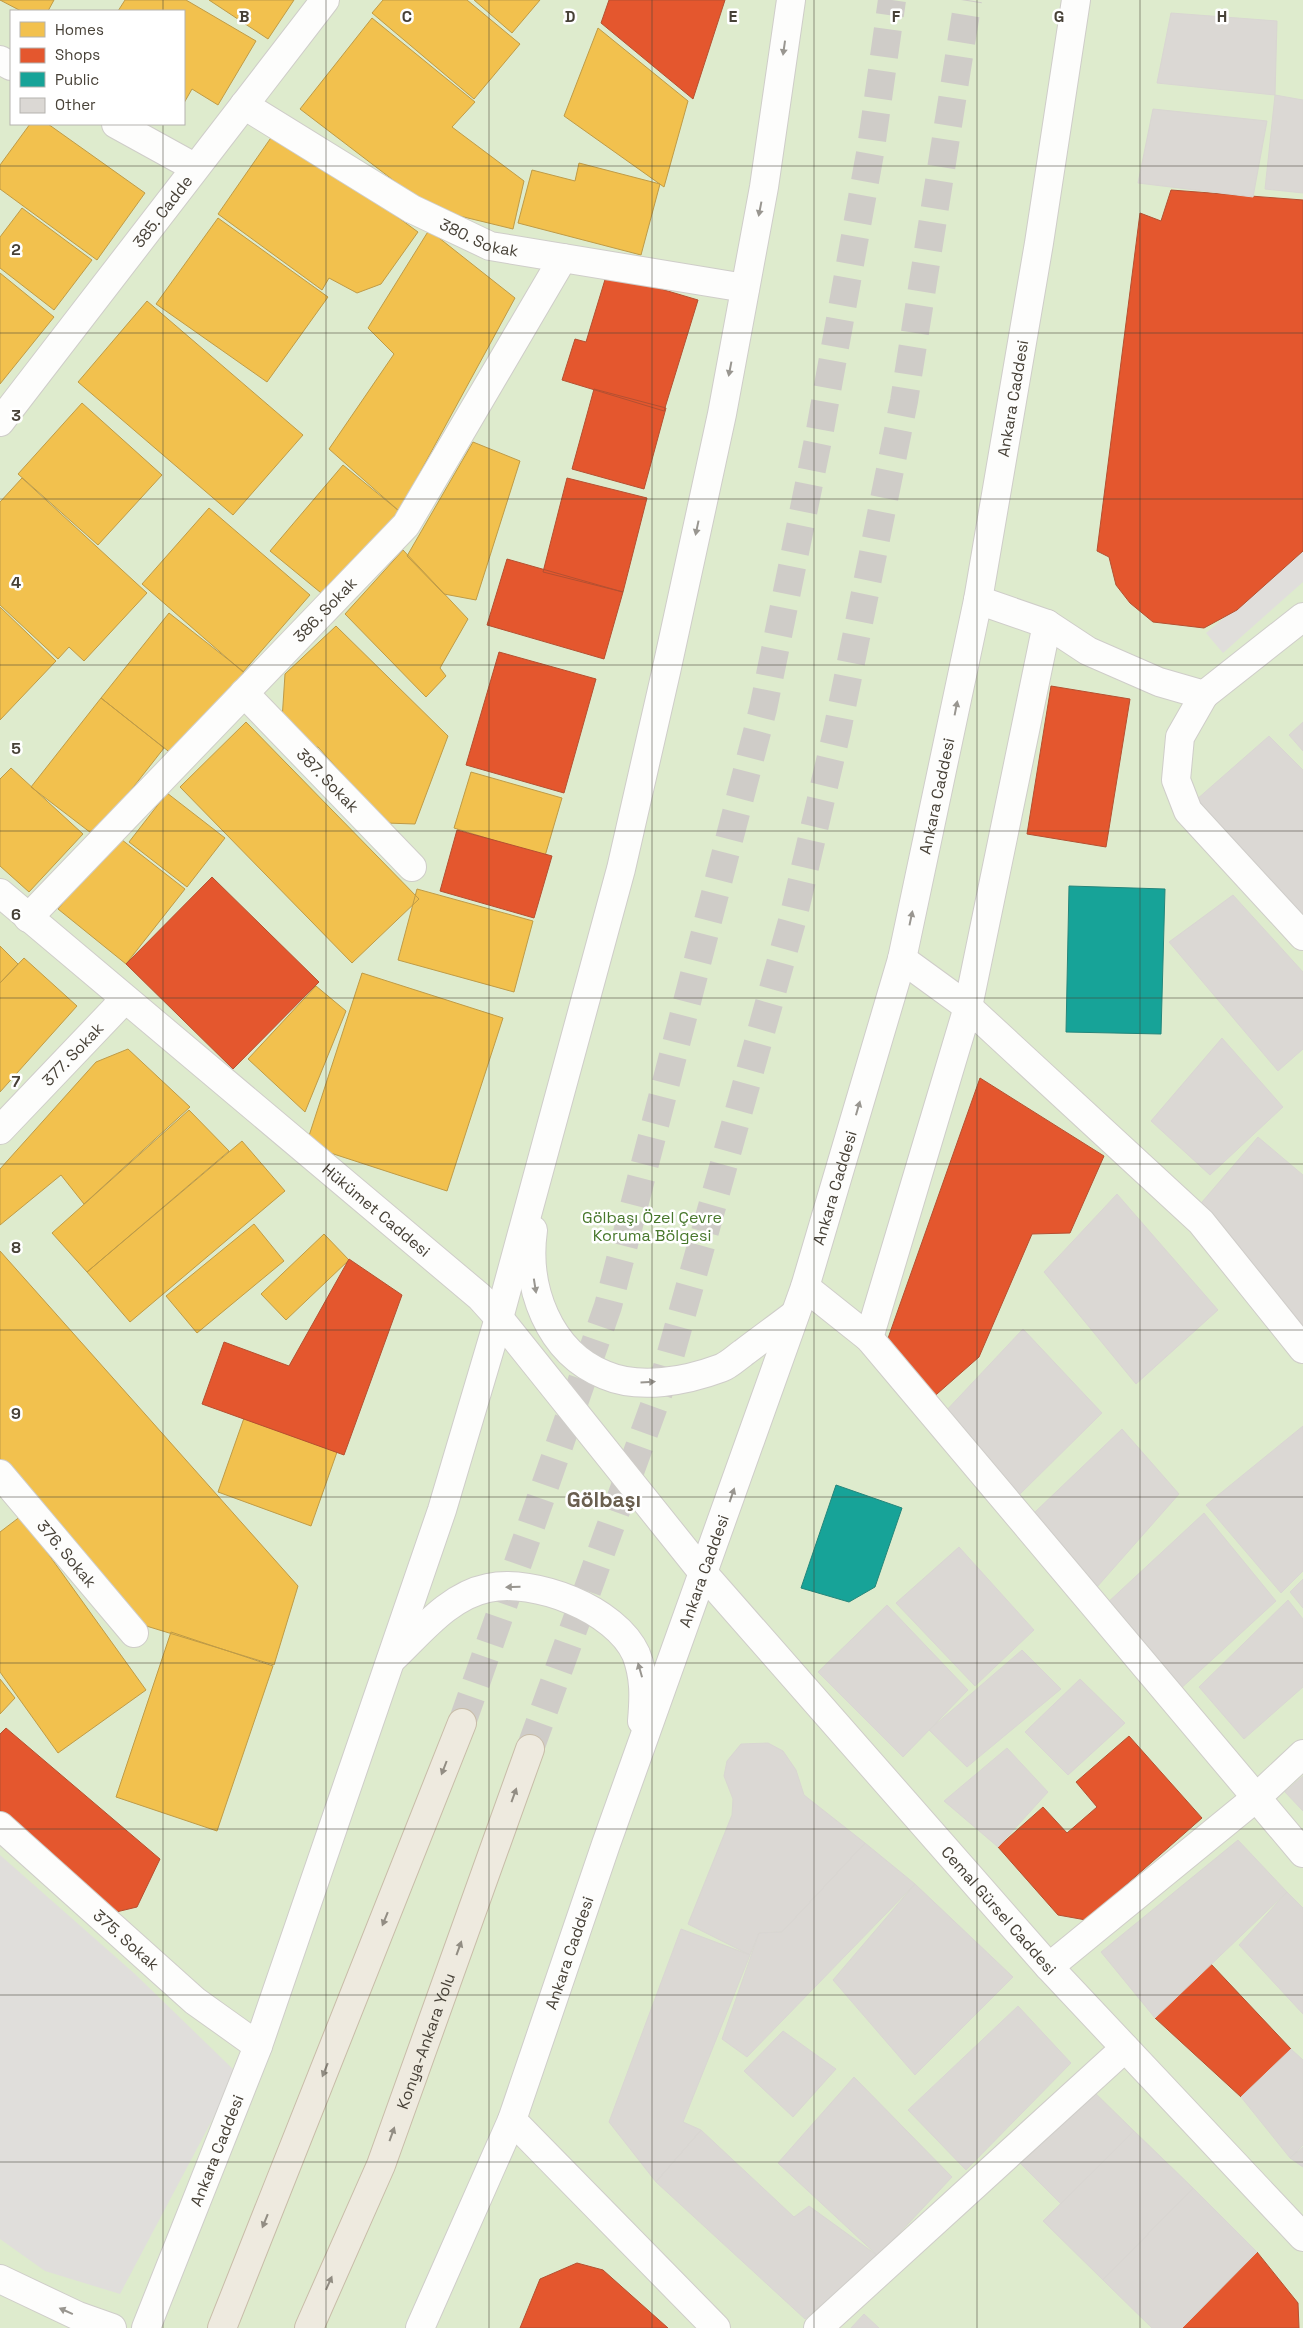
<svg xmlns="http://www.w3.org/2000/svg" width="1303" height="2328" font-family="'Space Grotesk',sans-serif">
<rect width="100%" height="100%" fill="#f1efec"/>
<path fill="#deebcd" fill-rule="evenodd" d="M0,0H1303V2328H0ZM11,11H184V124H11Z"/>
<path fill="#e0dedb" d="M1303,551V582L1223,653L1206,633Z
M0,1855L135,1974L237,2073L120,2294L45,2271L0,2239Z"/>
<path fill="#f2c14e" stroke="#bf9b47" d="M0,0H54L48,11H21Z
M125,0H186L256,41L218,105L192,89L184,103V11H118Z
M209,0H294L268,39Z
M383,0H467L520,44L474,99L372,13Z
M474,0H540L512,33Z
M372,18L475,102L452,127L524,181L513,229L431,209L300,109Z
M598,28L688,101L664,187L564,116Z
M30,124H48L145,193L97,260L0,189V165Z
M277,129L418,232L381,284L357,293L329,278L322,290L218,214Z
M579,163L660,184L641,255L518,223L532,170L575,181Z
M22,208L92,260L54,310L0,268V237Z
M218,218L328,297L267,382L156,304Z
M429,230L515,298L399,511L329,449L394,354L368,328Z
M0,273L54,317L0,384Z
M147,301L303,435L233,515L78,382Z
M82,403L162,475L98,545L18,474Z
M473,442L520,461L476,600L444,594L407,556Z
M343,465L399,511L326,597L270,551Z
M22,478L147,593L84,661L69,647L58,659L0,605V502Z
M209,508L310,595L243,672L142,584Z
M403,550L468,619L440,668L446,676L426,697L345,614Z
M0,607L56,661L0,720Z
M169,613L244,672L177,758L101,698Z
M336,626L448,736L415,824L386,823L318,747L307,749L282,720L285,674Z
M101,698L164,748L95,836L31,787Z
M246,722L419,899L352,963L180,787Z
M11,768L83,834L29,892L0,866V779Z
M471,772L562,798L545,856L454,828Z
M167,793L225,838L187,887L129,842Z
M117,836L185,889L126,964L58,909Z
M417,889L533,921L514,992L398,960Z
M0,946L18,964L0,983Z
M24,958L77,1006L0,1092V983Z
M362,973L503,1018L447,1191L306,1145Z
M316,986L346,1011L305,1112L248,1059Z
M128,1049L190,1107L84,1204L61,1175L0,1225V1169L96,1062Z
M189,1110L229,1151L87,1272L52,1233Z
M242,1141L285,1191L130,1322L87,1272Z
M254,1224L284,1261L197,1333L166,1296Z
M324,1234L349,1260L286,1320L261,1294Z
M0,1251L298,1586L274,1665L143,1625L0,1460Z
M244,1418L337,1452L311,1526L218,1492Z
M21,1516L146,1690L58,1753L0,1672V1532Z
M171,1632L273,1666L217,1831L116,1797Z
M0,1679L15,1698L0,1714Z"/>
<path fill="#e4572e" stroke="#b55031" d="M609,0H725L693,99L601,23Z
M1171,190L1303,200V551L1237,610L1204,628L1153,622L1130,603L1116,585L1109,557L1097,551L1140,213L1161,221Z
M607,273L698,300L664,411L562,380L575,339L586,342Z
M594,389L666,408L644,489L572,469Z
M567,478L647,498L623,592L543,572Z
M507,559L623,592L604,659L487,625Z
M499,652L596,679L564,793L466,765Z
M1051,686L1130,699L1106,847L1027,834Z
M457,830L552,856L534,918L440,891Z
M212,877L319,982L233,1069L126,964Z
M980,1078L1104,1156L1070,1233L1032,1234L979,1357L929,1401L886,1344Z
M349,1259L402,1295L344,1455L202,1404L224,1342L289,1366Z
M6,1728L160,1859L137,1907L112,1913L0,1811V1734Z
M1129,1736L1202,1818L1086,1920L1058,1915L998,1847L1043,1807L1067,1833L1097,1807L1076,1782Z
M1211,1964L1291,2049L1241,2097L1155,2018Z
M1257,2252L1298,2303L1299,2328H1182Z
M577,2263L603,2270L668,2328H520L540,2279Z"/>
<path fill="#17a398" stroke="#25867b" d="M1069,886L1165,889L1161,1034L1066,1032Z
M836,1485L902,1508L875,1587L849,1602L801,1588Z"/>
<path fill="#dbd8d4" stroke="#d9d6d2" d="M1171,13L1277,21L1275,95L1157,83Z
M1275,95L1303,100V193L1265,189Z
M1153,109L1267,121L1253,197L1138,183Z
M1303,722V751L1289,735Z
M1269,736L1303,770V920L1196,800Z
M1233,895L1303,972V1049L1278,1071L1169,942Z
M1222,1038L1283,1107L1210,1175L1151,1121Z
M1258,1137L1303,1175V1324L1295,1330L1196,1209Z
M1117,1194L1218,1310L1136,1384L1044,1272Z
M1023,1329L1102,1413L1016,1498L943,1414Z
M1303,1426V1571L1281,1593L1206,1505Z
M1122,1429L1179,1494L1097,1587L1035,1512Z
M1204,1513L1276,1601L1177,1692L1105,1605Z
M959,1547L1034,1630L975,1686L896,1603Z
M1303,1579V1608L1290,1592Z
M1288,1600L1303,1619V1687L1244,1739L1199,1687Z
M887,1605L968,1690L903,1757L818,1672Z
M1022,1650L1061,1689L967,1767L929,1730Z
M1080,1679L1125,1723L1068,1775L1025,1732Z
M768,1743L783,1751L796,1770L804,1795L865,1843L782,1932L759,1933L750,1955L688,1924L732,1815L733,1799L724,1776L727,1761L741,1744Z
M1007,1748L1048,1792L998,1847L944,1801Z
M1303,1776V1811L1285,1792Z
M1238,1840L1287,1892L1155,2018L1101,1952Z
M865,1843L915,1884L747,2057L722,2039L759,1933L782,1932Z
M915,1884L1013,1977L915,2075L833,1980Z
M1287,1892L1303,1908V2014L1239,1945Z
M681,1929L750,1955L683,2122L701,2130L656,2182L609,2122Z
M1018,2006L1071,2063L966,2170L908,2110Z
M783,2031L836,2069L793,2117L744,2071Z
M1291,2049L1303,2060V2145L1290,2158L1241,2097Z
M854,2077L952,2177L878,2256L778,2163Z
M1089,2087L1134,2131L1061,2204L1017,2160Z
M701,2130L794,2217L809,2206L878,2256L805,2319L656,2182Z
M1134,2131L1193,2188L1103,2280L1043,2221Z
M1303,2147V2167L1290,2158Z
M1193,2188L1257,2252L1182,2328H1152L1103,2280Z
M864,2314L879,2328H851Z"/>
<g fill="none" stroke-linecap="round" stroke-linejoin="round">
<path stroke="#cfccc8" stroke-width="28" stroke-dasharray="28 14" stroke-linecap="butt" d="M462,1723L608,1306L763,709L820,430L871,148L892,0
M530,1749L664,1378L794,914L837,731L904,401L968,0"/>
<g stroke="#cfcdc9" stroke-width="30">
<g id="minor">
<path d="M0,60L11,66"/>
<path id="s1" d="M244,105L412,209L490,246L745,288"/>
<path d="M116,124L194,167"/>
<path d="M978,600L1047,624L1088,651L1159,682L1204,695L1303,617"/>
<path id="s2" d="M244,693L412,867"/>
<path d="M1204,695L1180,737L1176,780L1188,811L1303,936"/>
<path id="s3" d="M28,918L406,525L563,258"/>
<path d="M902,959L968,1007L1201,1222L1303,1349"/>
<path id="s4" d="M0,1130L124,1000"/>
<path d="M805,1287L869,1338L1303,1853"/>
<path d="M869,1338L968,1007L1047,624"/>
<path id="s5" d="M0,1474L134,1633"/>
<path id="s6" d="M0,1826L195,2001L258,2046"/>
<path d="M1049,1967L1257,1797L1303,1754"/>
<path d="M512,2120L716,2328"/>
<path d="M0,2279L78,2316L112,2328"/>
<path d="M818,2328L1125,2048"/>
</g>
</g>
<g stroke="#cfcdc9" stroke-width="30">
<g id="tertiary">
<path id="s7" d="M0,422L325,0"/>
<path id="s8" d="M0,893L480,1297L499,1318L704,1574L1049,1967L1303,2237"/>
<path d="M533,1230C525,1287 548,1352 605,1375C640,1390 686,1381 721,1368C729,1365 736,1358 743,1353C760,1340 778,1327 795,1314"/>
<path d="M391,1660C420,1633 448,1596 488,1588C534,1578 616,1609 636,1654C645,1677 644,1698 642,1721"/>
<path id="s9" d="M146,2328L258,2046L442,1510L499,1318L621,869L666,672L722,414L764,187L791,0"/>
<path id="s10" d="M420,2328L512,2120L606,1844L805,1287L902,959L978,600L1039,243L1076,0"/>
</g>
</g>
<g stroke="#c8bca8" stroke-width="30">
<g id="trunk">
<path d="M222,2328L462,1723"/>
<path id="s11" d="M309,2328L381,2165L530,1749"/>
</g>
</g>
<use href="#minor" stroke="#fdfdfc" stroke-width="28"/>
<use href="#tertiary" stroke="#fdfdfc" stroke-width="28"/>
<use href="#trunk" stroke="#eeeadf" stroke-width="28"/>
</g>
<defs><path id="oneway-solid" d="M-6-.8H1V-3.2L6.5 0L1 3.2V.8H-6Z" transform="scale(1.25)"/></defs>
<g fill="#999690">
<use href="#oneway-solid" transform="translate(784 48) rotate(98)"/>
<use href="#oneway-solid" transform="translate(760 209) rotate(101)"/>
<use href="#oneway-solid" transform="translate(730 369) rotate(101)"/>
<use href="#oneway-solid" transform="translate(697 528) rotate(102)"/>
<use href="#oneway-solid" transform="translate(956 708) rotate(-79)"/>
<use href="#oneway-solid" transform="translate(911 918) rotate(-78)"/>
<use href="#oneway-solid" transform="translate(858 1108) rotate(-74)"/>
<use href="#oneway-solid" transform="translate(535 1286) rotate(81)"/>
<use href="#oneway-solid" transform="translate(648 1382) rotate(-4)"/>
<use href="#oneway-solid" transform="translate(732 1495) rotate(-71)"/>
<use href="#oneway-solid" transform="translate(513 1587) rotate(179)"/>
<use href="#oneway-solid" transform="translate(640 1670) rotate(-106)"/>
<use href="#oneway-solid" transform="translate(66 2311) rotate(-156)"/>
</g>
<g fill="#928d83">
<use href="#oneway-solid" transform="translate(444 1768) rotate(111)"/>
<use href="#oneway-solid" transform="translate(514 1795) rotate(-70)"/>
<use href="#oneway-solid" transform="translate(385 1919) rotate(112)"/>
<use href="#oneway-solid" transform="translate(459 1948) rotate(-70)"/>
<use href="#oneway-solid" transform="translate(325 2070) rotate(112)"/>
<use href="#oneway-solid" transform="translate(392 2134) rotate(-70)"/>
<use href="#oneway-solid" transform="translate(265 2221) rotate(112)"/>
<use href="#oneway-solid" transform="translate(329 2283) rotate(-66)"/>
</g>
<path fill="none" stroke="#474137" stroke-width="1" stroke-opacity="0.55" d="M163,0V11M326,0V2328M489,0V2328M652,0V2328M814,0V2328M977,0V2328M1140,0V2328M163,124V2328M0,166H1303M0,333H1303M0,499H1303M0,665H1303M0,831H1303M0,998H1303M0,1164H1303M0,1330H1303M0,1497H1303M0,1663H1303M0,1829H1303M0,1995H1303M0,2162H1303"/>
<g text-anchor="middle" stroke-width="5" stroke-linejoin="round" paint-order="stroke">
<g font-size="16" fill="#474137" stroke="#fff">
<text dy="6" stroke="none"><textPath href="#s7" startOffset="266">385. Cadde</textPath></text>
<text dy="6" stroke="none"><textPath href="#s1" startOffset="271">380. Sokak</textPath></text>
<text dy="6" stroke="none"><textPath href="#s10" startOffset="2024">Ankara Caddesi</textPath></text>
<text dy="6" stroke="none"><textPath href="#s3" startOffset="428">386. Sokak</textPath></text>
<text dy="6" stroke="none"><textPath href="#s2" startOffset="121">387. Sokak</textPath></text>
<text dy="6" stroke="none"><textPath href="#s10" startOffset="1619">Ankara Caddesi</textPath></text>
<text dy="6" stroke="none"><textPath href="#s4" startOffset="105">377. Sokak</textPath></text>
<text dy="6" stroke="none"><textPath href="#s10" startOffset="1214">Ankara Caddesi</textPath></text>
<text dy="6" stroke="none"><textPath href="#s8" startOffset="492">Hükümet Caddesi</textPath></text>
<text dy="6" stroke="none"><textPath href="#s5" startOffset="104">376. Sokak</textPath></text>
<text dy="6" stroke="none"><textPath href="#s10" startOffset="809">Ankara Caddesi</textPath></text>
<text dy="6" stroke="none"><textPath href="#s8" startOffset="1431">Cemal Gürsel Caddesi</textPath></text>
<text dy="6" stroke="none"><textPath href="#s6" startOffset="170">375. Sokak</textPath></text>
<text dy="6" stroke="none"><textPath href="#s10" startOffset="404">Ankara Caddesi</textPath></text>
<text dy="6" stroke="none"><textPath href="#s11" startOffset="310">Konya-Ankara Yolu</textPath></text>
<text dy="6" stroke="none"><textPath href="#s9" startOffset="191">Ankara Caddesi</textPath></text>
</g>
<g font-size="16" fill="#48782c" stroke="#fff">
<text x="652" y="1223">Gölbaşı Özel Çevre<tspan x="652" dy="18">Koruma Bölgesi</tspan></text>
</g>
<g font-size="21" font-weight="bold" fill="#6a5f4f" stroke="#fff">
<text x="604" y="1507">Gölbaşı</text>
</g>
</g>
<g font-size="16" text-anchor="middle" font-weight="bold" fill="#474137" stroke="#fff" stroke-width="5" stroke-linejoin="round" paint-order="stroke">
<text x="244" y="22">B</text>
<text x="407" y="22">C</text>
<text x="570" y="22">D</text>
<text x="733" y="22">E</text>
<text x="896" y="22">F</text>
<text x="1059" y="22">G</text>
<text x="1222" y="22">H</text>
<text x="16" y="255">2</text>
<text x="16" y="421">3</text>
<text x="16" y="588">4</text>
<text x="16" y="754">5</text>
<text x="16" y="920">6</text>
<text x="16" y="1087">7</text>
<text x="16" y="1253">8</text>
<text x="16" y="1419">9</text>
</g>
<rect x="10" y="10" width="175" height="115" fill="#ffffff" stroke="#b5b3af"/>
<rect x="20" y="22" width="25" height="15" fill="#f2c14e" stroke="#b5b3af"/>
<text x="55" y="35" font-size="15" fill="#474137">Homes</text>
<rect x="20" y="48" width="25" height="15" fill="#e4572e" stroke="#b5b3af"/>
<text x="55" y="60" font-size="15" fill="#474137">Shops</text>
<rect x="20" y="72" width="25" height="15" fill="#17a398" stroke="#b5b3af"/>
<text x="55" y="85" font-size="15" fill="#474137">Public</text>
<rect x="20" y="98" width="25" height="15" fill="#dbd8d4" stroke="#b5b3af"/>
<text x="55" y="110" font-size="15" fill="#474137">Other</text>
</svg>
